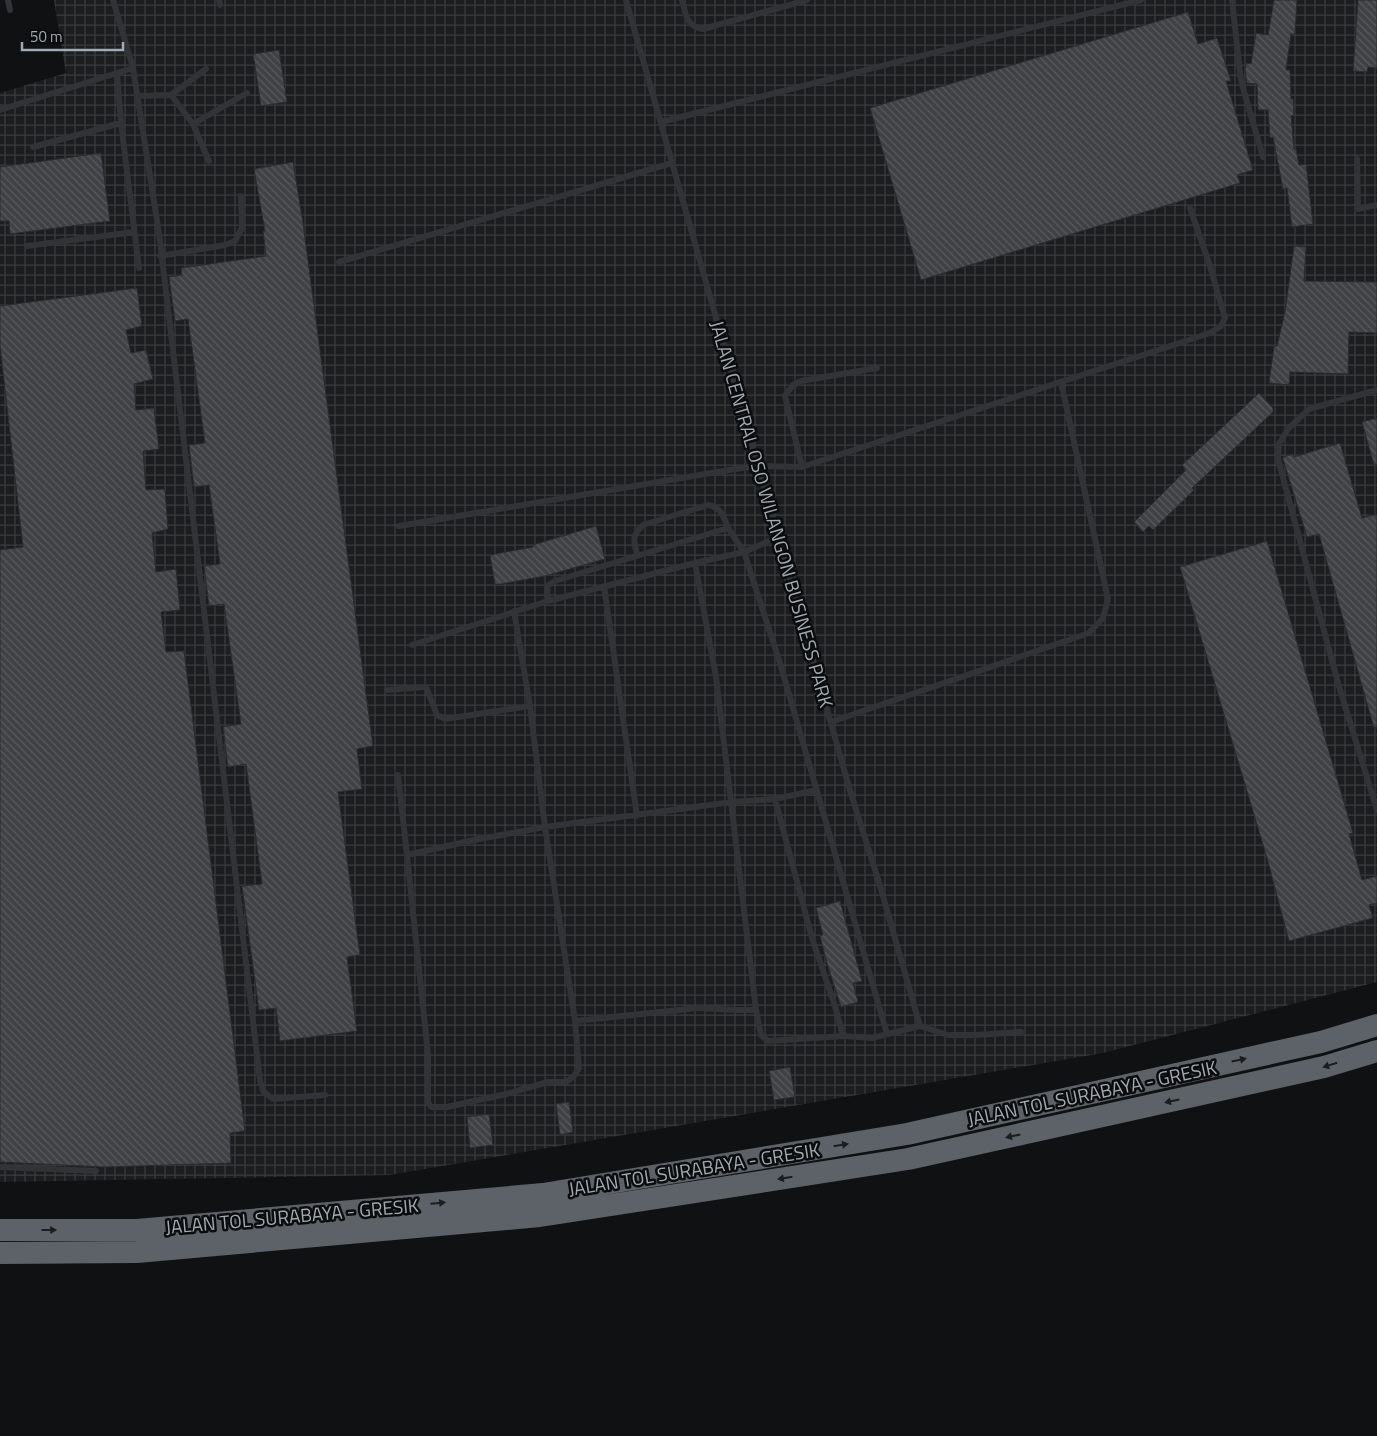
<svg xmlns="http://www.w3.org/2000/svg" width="1377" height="1436" font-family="'Titillium Web',sans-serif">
<defs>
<pattern id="industrial-grid" width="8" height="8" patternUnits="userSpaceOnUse" patternTransform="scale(1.25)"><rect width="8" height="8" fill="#1c1d1f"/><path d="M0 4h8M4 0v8" fill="none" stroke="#3a3b3d"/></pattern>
<pattern id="building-back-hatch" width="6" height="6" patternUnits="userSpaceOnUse" patternTransform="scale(1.25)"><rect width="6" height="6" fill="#3f4145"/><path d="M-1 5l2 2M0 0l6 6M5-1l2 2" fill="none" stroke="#585a5d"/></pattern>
</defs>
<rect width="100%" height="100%" fill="#101112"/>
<path fill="url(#industrial-grid)" d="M54,0H1377V982L1103,1053L390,1175L0,1182V93L66,73Z"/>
<path fill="url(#building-back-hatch)" stroke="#2a2b2e" d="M1274,0H1297L1295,34H1291L1286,70H1290L1291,99H1293L1294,115L1291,116L1294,149H1296L1299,165L1306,164L1313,224L1292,227L1287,188L1283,189L1273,137L1270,138L1268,110H1258L1257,84L1247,83L1245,71L1246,63L1251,64L1256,33L1268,35Z
M1358,0H1377V68L1368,67L1367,72L1353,71Z
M1188,12L1198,44L1217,38L1231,81H1226L1253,170L1237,175L1240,183L921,280L870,108Z
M279,50L287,102L261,106L253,54Z
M101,153L110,221L10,234L9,221H0V167Z
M293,162L303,223L373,746L357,749L362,789L338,792L360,955L347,957L357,1031L280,1041L276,1008L259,1010L242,886L262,884L246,764L228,767L223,727L241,724L224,604L209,606L204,566L220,564L209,485L194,487L189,445L205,443L188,319L175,321L169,277L182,275L181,268L266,256L263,231H265L254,169Z
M1294,246L1306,247L1304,281L1377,282V333L1349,332L1348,374L1290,372L1289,385L1269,383L1274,346H1277L1285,312Z
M137,288L142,326L126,330L131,353L146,350L153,379L134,384L136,410L154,408L159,449L143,451L146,490L165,489L168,529L152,533L156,572L176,569L180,610L161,612L166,652L184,651L245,1131L230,1133L231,1163L104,1167L0,1162V550L23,547L0,345V306Z
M1259,393L1273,408V412L1192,488L1194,490L1153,530L1149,526L1143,532L1134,522L1186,470L1182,465Z
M1377,418V465H1374L1362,422Z
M1340,443L1362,518L1377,514V727L1374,728L1319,534L1307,537L1283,459V457L1293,454L1294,457Z
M596,526L605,559L545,576L495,585L490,555L533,547V545Z
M1267,541L1353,833L1349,834L1362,880L1377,876V903L1369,905L1373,918L1289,941L1267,858L1180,567Z
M840,901L862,981L853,983L858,1002L841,1007L827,963L820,936L823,935L816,908Z
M790,1067L795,1097L774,1100L769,1071Z
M569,1102L573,1132L560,1135L556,1104Z
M489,1114L493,1145L470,1148L467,1117Z"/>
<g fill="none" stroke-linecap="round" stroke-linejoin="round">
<path stroke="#313337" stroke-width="6" d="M8,0L10,10
M113,0L133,68L159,233L260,1080L263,1091L273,1099L325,1095
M219,0L220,5
M626,0L849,787L881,889L920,1026
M682,0C686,14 686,27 703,29L807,0
M1232,0L1241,81L1263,157
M117,73L121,123L139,268
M171,95L193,124L209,161
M138,96L171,95L206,69
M0,110L133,68
M661,122L1141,0
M193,124L247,93
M33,147L121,123
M1357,159L1358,209L1377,205
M27,246L134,232
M160,256L225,245L235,241L242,228L241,196
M339,262L672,163
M1377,390L1309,409L1288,429L1279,444L1278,459L1338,683L1377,810
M802,467L785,396L793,385L801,381L877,368
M399,526L735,469L759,466L802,467L1210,333L1221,326L1225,318L1209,263L1190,208
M637,555C634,540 631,536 643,525L708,505C721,507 724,517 728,528
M695,563L716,677L756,1010
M604,586L637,816
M548,601L547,586L555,581L728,528L744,552L780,663L887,1034
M514,611L530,706L545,827L575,1021L579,1068L574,1076L566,1082H548L506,1094L447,1107H431L428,1102V1054L407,855L474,840L545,827L732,802L775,799L817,790
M412,645L548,601L695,563L744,552L778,537
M387,690L426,687L437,715L445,719L530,706
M831,722L1089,633L1103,618L1108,599L1061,382
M398,775L407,855
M775,799L812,938L835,1006L843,1036
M575,1021L698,1008L737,1010H756L761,1035L768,1041L843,1036L872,1038L920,1026L948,1035H975L1021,1032
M0,1167L96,1171"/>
<path stroke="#5d6268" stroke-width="22" d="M0,1230H137L543,1194L907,1134L1321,1042L1377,1025
M0,1253L137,1252L540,1216L908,1159L1324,1067L1377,1051"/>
</g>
<defs><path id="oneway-solid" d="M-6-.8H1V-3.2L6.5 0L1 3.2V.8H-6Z" transform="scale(1.25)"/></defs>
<g fill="#1b1d1f">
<use href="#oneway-solid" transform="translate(1239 1060) rotate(-12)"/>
<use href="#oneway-solid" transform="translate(1330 1065) rotate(163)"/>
<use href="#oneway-solid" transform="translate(1172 1101) rotate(168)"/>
<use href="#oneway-solid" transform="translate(1013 1136) rotate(168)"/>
<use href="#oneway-solid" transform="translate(841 1145) rotate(-9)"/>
<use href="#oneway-solid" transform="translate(785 1178) rotate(171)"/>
<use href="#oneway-solid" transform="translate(438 1203) rotate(-5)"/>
<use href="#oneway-solid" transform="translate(49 1230)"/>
</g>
<g text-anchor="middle" stroke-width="5" stroke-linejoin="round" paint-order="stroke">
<g font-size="19" fill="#a1aab3" stroke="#0b0c0d">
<text transform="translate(772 514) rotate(74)" y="7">JALAN CENTRAL OSO WILANGON BUSINESS PARK</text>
<text transform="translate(1092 1093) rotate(-12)" y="7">JALAN TOL SURABAYA - GRESIK</text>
<text transform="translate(694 1169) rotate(-9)" y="7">JALAN TOL SURABAYA - GRESIK</text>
<text transform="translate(292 1216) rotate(-5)" y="7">JALAN TOL SURABAYA - GRESIK</text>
</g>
</g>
<path d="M22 42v8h101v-8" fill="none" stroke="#a1aab3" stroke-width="2.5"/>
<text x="30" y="42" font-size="15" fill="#a1aab3" stroke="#0b0c0d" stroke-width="4" paint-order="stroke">50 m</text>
</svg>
